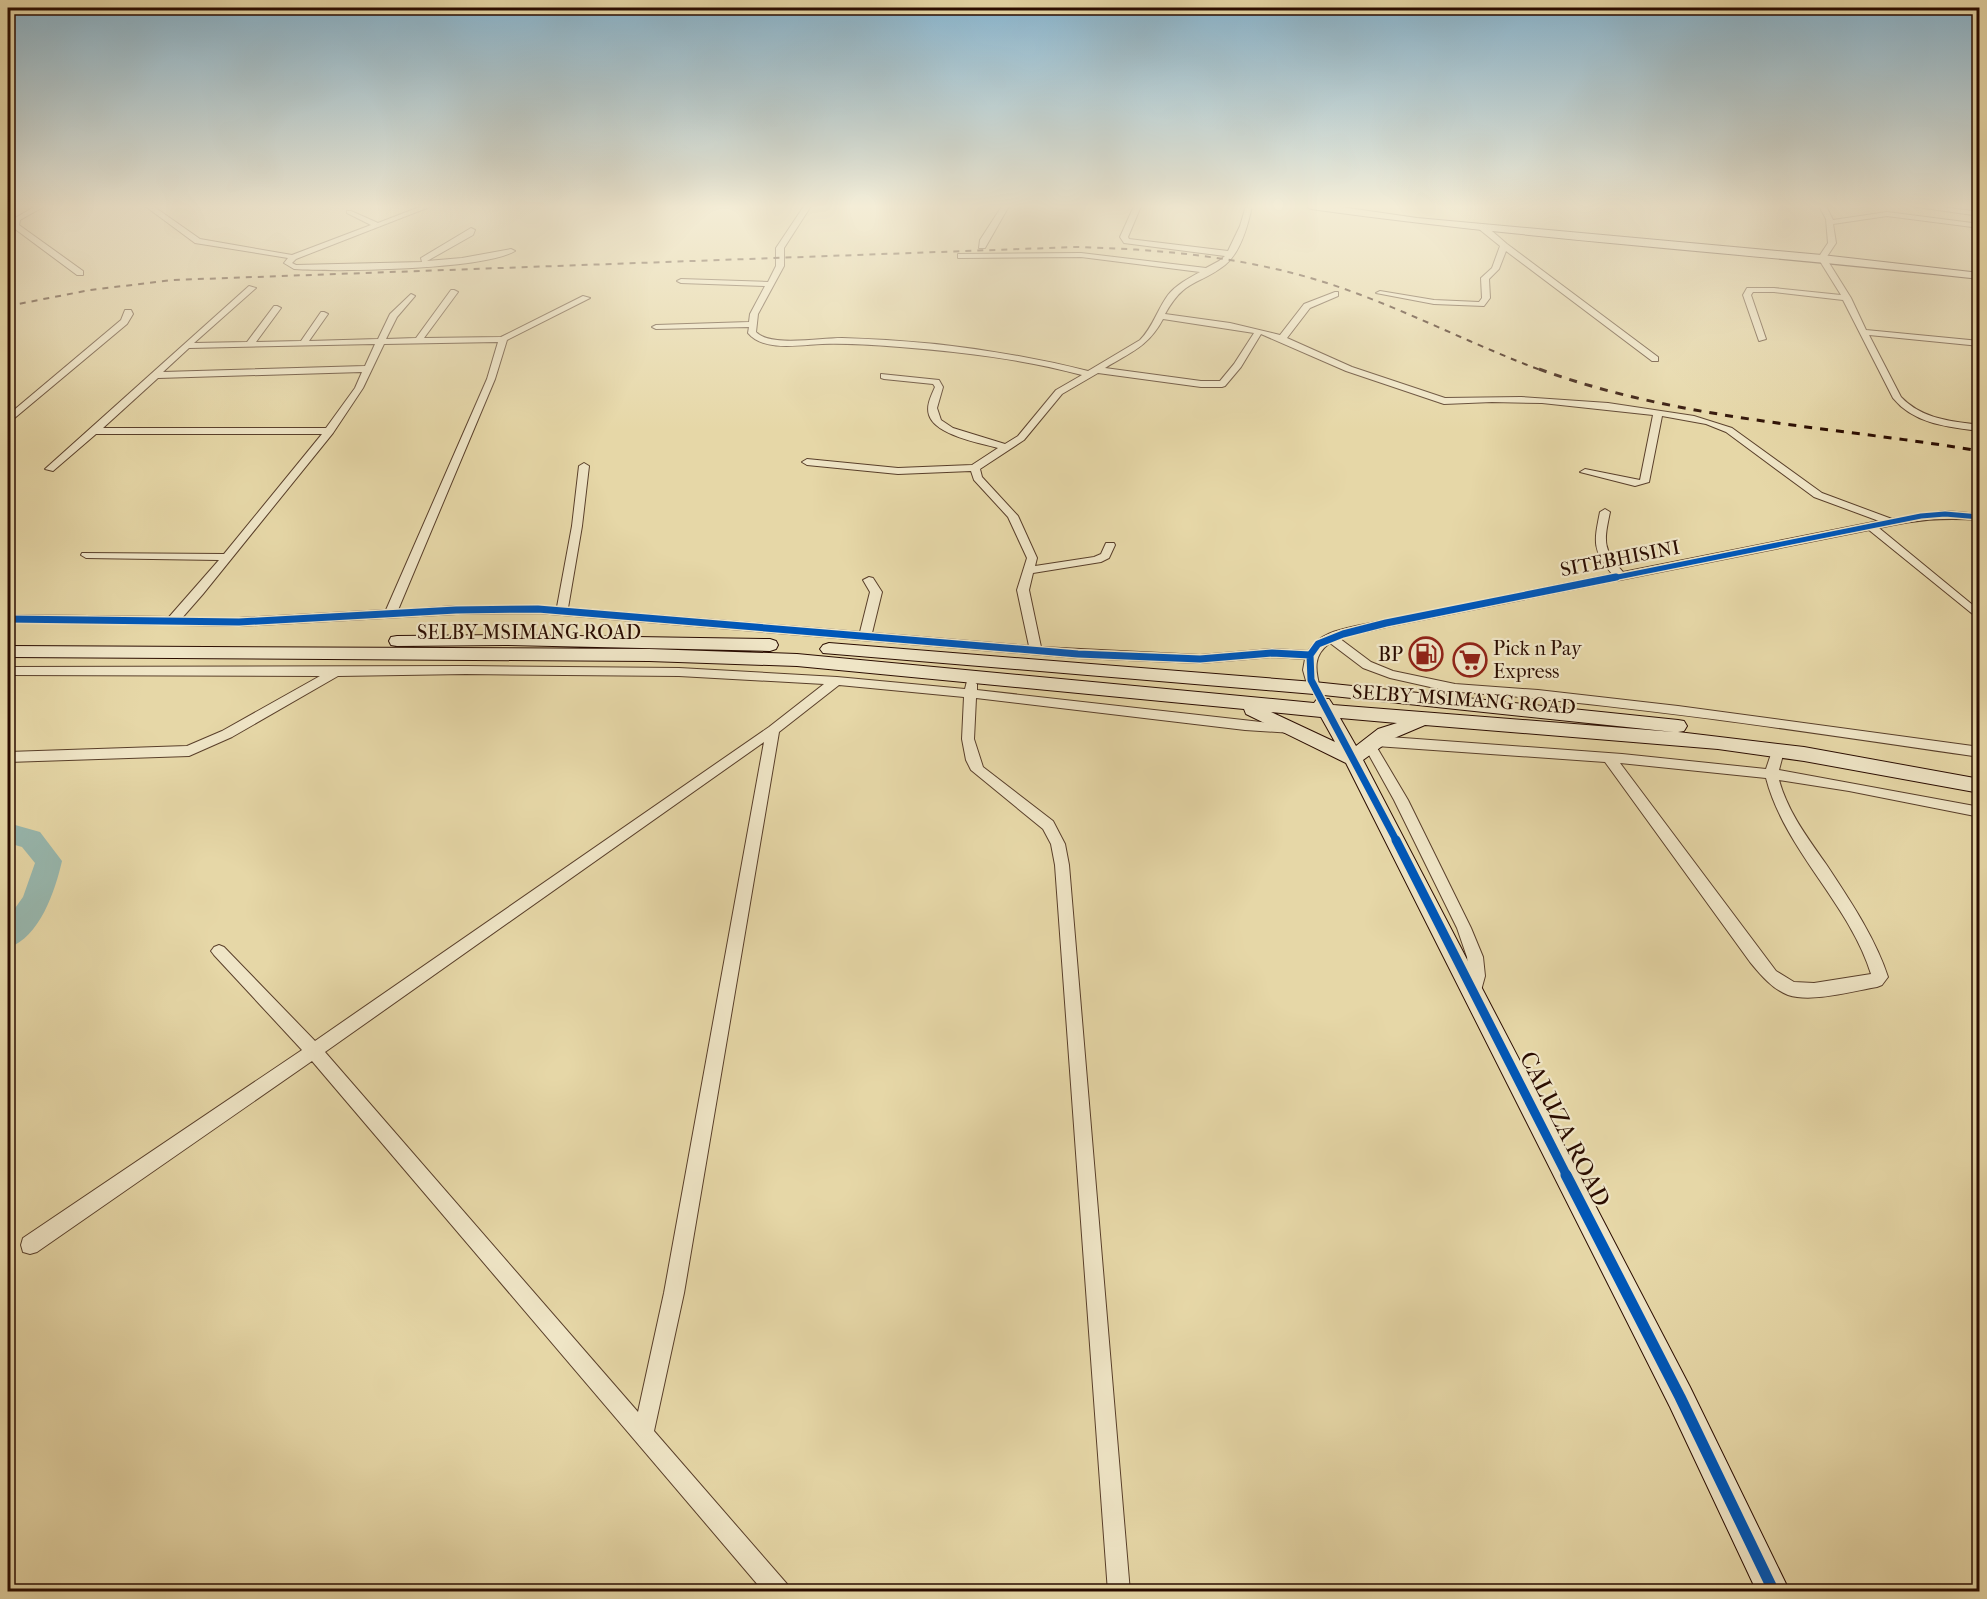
<svg xmlns="http://www.w3.org/2000/svg" width="1987" height="1599" font-family="'IM FELL French Canon',serif">
<rect width="100%" height="100%" fill="#e6d7a7"/>
<filter id="stains"><feTurbulence type="fractalNoise" baseFrequency=".00333" numOctaves="4"/><feColorMatrix values="0 0 0 0 .2 0 0 0 0 .09 0 0 0 0 .02 0 0 0 .5 -.17"/></filter>
<radialGradient id="worn" r=".72"><stop offset=".6" stop-color="#630" stop-opacity="0"/><stop offset="1" stop-color="#630" stop-opacity=".3"/></radialGradient>
<g fill="none" stroke-linecap="round" stroke-linejoin="round">
<path fill="#98b8af" fill-rule="evenodd" d="M8,823L40,832L62,861C55,891 40,937 8,948V918L23,897L35,863L22,847L8,843Z"/>
<g stroke="#593f2a" stroke-width="2">
<path id="street" d="M36,206H45L20,220L19,225L83,271V275H77L11,226L15,218Z
M145,206H153L200,239L292,255L371,225L347,213V211H351L378,223L422,206H432L296,259L292,263L296,265L422,262L421,258L471,228L475,230L473,235L427,261L462,258L511,249L515,251C483,270 335,272 294,269L284,263L288,258L195,243Z
M804,206H811L784,248V266L758,314L756,332C770,347 821,338 842,338C924,340 1008,351 1088,371L1140,340C1153,327 1157,310 1168,295C1176,285 1189,278 1200,272L1081,257L961,258H958V254L1081,253L1206,268L1219,261L1225,256L1124,243L1120,237L1134,206H1141L1128,237L1129,239L1228,251L1240,226L1246,206H1252C1248,225 1241,252 1225,265C1198,286 1185,278 1165,314L1230,323L1280,335L1304,304L1335,292H1338V296L1310,308L1287,338L1352,367L1445,398L1521,397L1608,403L1694,416L1732,428L1822,493L1892,519L1945,511L1980,514V520C1940,517 1918,520 1879,528L1980,611V620L1869,530L1386,627L1339,638L1371,662L1393,671L1455,684L1538,690L1678,706L1980,747V757C1807,732 1634,705 1460,692L1455,705L1451,706L1445,702L1448,691L1390,678L1363,668L1330,643C1313,655 1315,669 1320,688L1314,692L1308,688L1303,670L1305,659L1272,657L1200,663L1078,658L538,613L456,614L239,626L8,622V615L169,617L219,560L86,558L81,555L82,553L224,554L322,434H96L53,471L45,469L249,286L256,288L194,343L247,342L274,306H277L281,308L256,342L301,341L321,312H324L328,314L309,341L378,339L390,314L411,294L415,296L397,317L386,339L416,338L451,290H454L458,292L424,338L501,337L583,296L590,298L507,340L495,379L398,610L456,606L557,607L572,526L579,466L584,463L589,466L582,526L568,608L860,632L870,592L863,580L869,577L873,578L882,592L872,633L1029,646L1017,590L1027,558L1008,517L974,480L971,471L898,474L807,465L802,462L807,459L898,468L972,465L998,448C980,443 935,435 929,415C926,406 931,396 935,387L933,384L884,379L881,378V374L939,380L943,387L937,408L941,420L953,428L1005,444L1018,436L1056,390L1082,375C1022,359 962,352 900,347C874,345 848,343 822,344C800,345 764,352 748,333L749,327L656,329L652,327L656,325L749,322L750,314L765,286L681,283L677,281L681,279L768,282L776,266V248ZM1163,319L1254,333L1234,364L1220,381H1201L1105,368C1131,352 1148,347 1163,319ZM1261,334L1346,371L1444,404L1492,402L1542,403L1653,415L1640,480L1585,469L1580,472L1635,486L1649,482L1662,416L1706,424L1726,432L1814,497L1879,521L1623,572C1602,549 1604,541 1610,512L1605,509L1600,512C1594,542 1592,550 1612,574L1356,626C1337,630 1319,634 1308,651L1272,649L1200,655L1041,647L1029,590L1033,573L1101,562L1109,558L1115,545L1114,543H1106L1101,554L1094,557L1035,566L1037,558L1018,516L982,477L980,469L1024,440L1062,394L1098,373L1201,387H1222L1225,386L1241,367ZM498,342L487,379L386,610L239,618H182L203,594L333,433L363,388L384,344ZM375,344L365,366L163,372L189,348ZM362,372L355,388L326,428H103L158,378Z
M1002,206H1009L985,248H979L980,240Z
M1819,206H1826L1833,220L1887,212L1980,224V228L1887,216L1833,224L1836,243L1826,258L1851,298L1866,330L1980,341V346L1869,335L1901,397C1922,419 1950,421 1980,425V431C1948,427 1914,424 1893,398L1843,300L1774,292H1753L1751,295L1766,339L1759,341L1743,295L1747,288H1774L1841,295L1818,258L1828,243L1826,219Z
M1910,206H1933L1980,212V216Z
M1479,225H1485L1507,244L1658,357V361H1652L1506,251L1499,269L1489,279L1490,298L1484,306L1434,304L1376,293L1380,291L1434,300L1479,302L1482,298L1481,278L1492,268L1500,246L1479,229Z
M125,310H131L133,314L127,324L11,421L8,422V415L121,320Z
M466,666L679,668L837,677L965,689L967,681L971,680L977,684V690L1296,726L1298,729L1296,732L1292,733L1245,730L976,698L974,739L983,767L1053,821L1065,844L1069,865L1130,1592H1108L1055,865L1051,844L1043,829L971,770L966,760L962,739L964,697L839,685L779,732L684,1293L654,1431L787,1584L790,1592H764L312,1061L37,1252L30,1254L23,1252L21,1245L23,1238L302,1050L214,955L211,951L214,947L219,945L224,947L315,1041L769,727L824,684L679,676L466,674L338,676L232,737L189,756L8,762V752L187,746L222,731L320,676L8,675V667ZM764,742L664,1293L638,1412L325,1052Z
M1376,736L1622,754L1766,769L1772,751L1778,746L1784,751L1779,770L1980,807V817L1849,791L1779,780C1788,812 1807,837 1826,864C1849,899 1875,937 1888,977L1882,985L1877,987C1853,991 1812,1003 1788,995C1772,989 1760,974 1750,962L1605,762L1376,746L1408,800L1471,928L1483,957L1485,976L1479,998L1473,1000L1467,998L1465,993L1469,976L1467,957L1457,928L1394,800L1364,746L1371,738ZM1620,763L1766,778C1785,851 1849,903 1871,974L1814,983L1794,982L1776,971Z"/>
</g>
<g stroke="#2a0c00" stroke-width="2">
<path id="secondary" d="M1306,206H1334L1417,218L1822,255L1980,273V279C1757,254 1533,240 1311,209Z
M505,635L770,639L776,641L778,645L776,649L770,651L505,645L397,646L391,645L389,641L391,637L397,636Z
M829,643L1314,682L1678,720L1684,721L1687,726L1684,731L1678,732L1804,747L1980,779V793L1804,761L1718,749L1425,725L1392,739L1363,760L1690,1387L1790,1592H1757L1670,1407L1346,763L1246,714L1244,709L797,666L649,661L8,657V646L649,649L797,654L1314,703L1317,699H1329L1333,705L1674,732L1314,694L823,653L820,649L823,645ZM1271,712L1321,717L1335,742ZM1340,718L1397,723L1378,729L1356,746Z"/>
</g>
<use href="#street" fill="#efe5c6" fill-rule="evenodd"/>
<use href="#secondary" fill="#efe5c6" fill-rule="evenodd"/>
<path stroke="#2a0c00" stroke-width="2" stroke-dasharray="6 6" stroke-linecap="butt" d="M8,306L90,290L173,280L1075,247C1160,249 1246,257 1327,283C1401,307 1470,344 1543,371"/>
<path stroke="#2a0c00" stroke-width="3" stroke-dasharray="8 8" stroke-linecap="butt" d="M1539,369C1681,421 1832,426 1980,451"/>
<g stroke="#efe5c6" stroke-width="8">
<path id="cycleway-far3" d="M1608,579L1921,516L1945,514L1980,517"/>
</g>
<g stroke="#efe5c6" stroke-width="10">
<path id="cycleway-far2" d="M8,619L239,622L456,610L538,609L1078,654L1200,659L1272,653L1310,655
M1397,842L1311,680L1310,655L1318,644L1343,634L1386,623L1616,577"/>
</g>
<g stroke="#efe5c6" stroke-width="13">
<path id="cycleway-far1" d="M1396,840L1567,1176"/>
</g>
<g stroke="#efe5c6" stroke-width="15">
<path id="cycleway" d="M1566,1175L1680,1397L1774,1592"/>
</g>
<use href="#cycleway-far3" stroke="#0057b8" stroke-width="5"/>
<use href="#cycleway-far2" stroke="#0057b8" stroke-width="7"/>
<use href="#cycleway-far1" stroke="#0057b8" stroke-width="9"/>
<use href="#cycleway" stroke="#0057b8" stroke-width="11"/>
</g>
<linearGradient id="sky" x2="0" y2="1"><stop stop-color="#88b6d1"/><stop offset="0.48" stop-color="#f4edd7"/><stop offset="1" stop-color="#f4edd7" stop-opacity="0"/></linearGradient>
<rect width="1987" height="430" fill="url(#sky)"/>
<defs>
<g id="fuel-ring" transform="scale(1.725)"><circle r="9.5" fill="#efe5c6" stroke="#8f2418" stroke-width="1.5"/><path d="M-5.5-6h7V0h2V4h1.3V-2.5L3-4.5l.8-.8L6-3V5H2.5V1h-1V6h-7ZM-4.2-4.7v3.2H.2V-4.7Z" fill="#8f2418"/></g>
<g id="supermarket-ring" transform="scale(1.725)"><circle r="9.5" fill="#efe5c6" stroke="#8f2418" stroke-width="1.5"/><path d="M-6-5.5h2.5l.6 2H6L4.5 2H-2.5L-4.4-4H-6ZM-1.5 3.2a1.3 1.3 0 1 0 .1 0ZM3 3.2a1.3 1.3 0 1 0 .1 0Z" fill="#8f2418"/></g>
</defs>
<g fill-rule="evenodd">
<use href="#fuel-ring" x="1426" y="654"/>
<use href="#supermarket-ring" x="1470" y="660"/>
</g>
<g text-anchor="middle" stroke-width="4.5" stroke-linejoin="round" paint-order="stroke">
<g font-size="20" fill="#2a0c00" stroke="#efe5c6">
<text transform="translate(1620 558) rotate(-11)" y="7">SITEBHISINI</text>
<text x="529" y="639">SELBY MSIMANG ROAD</text>
<text transform="translate(1464 699) rotate(4)" y="7">SELBY MSIMANG ROAD</text>
</g>
<g font-size="20" fill="#2a0c00" stroke="#efe5c6" text-anchor="start">
<text x="1493" y="655">Pick n Pay<tspan x="1493" dy="23">Express</tspan></text>
<text x="1403" y="661" text-anchor="end">BP</text>
</g>
<g font-size="24" fill="#2a0c00" stroke="#efe5c6">
<text transform="translate(1565 1129) rotate(63)" y="8">CALUZA ROAD</text>
</g>
</g>
<rect width="1987" height="1599" fill="none" stroke="#e6d7a7" stroke-width="30"/>
<rect x="9" y="9" width="1969" height="1581" fill="none" stroke="#2a0c00" stroke-width="3"/>
<rect x="15" y="15" width="1957" height="1569" fill="none" stroke="#2a0c00" stroke-width="1.5"/>
<rect width="100%" height="100%" filter="url(#stains)"/>
<rect width="100%" height="100%" fill="url(#worn)"/>
</svg>
